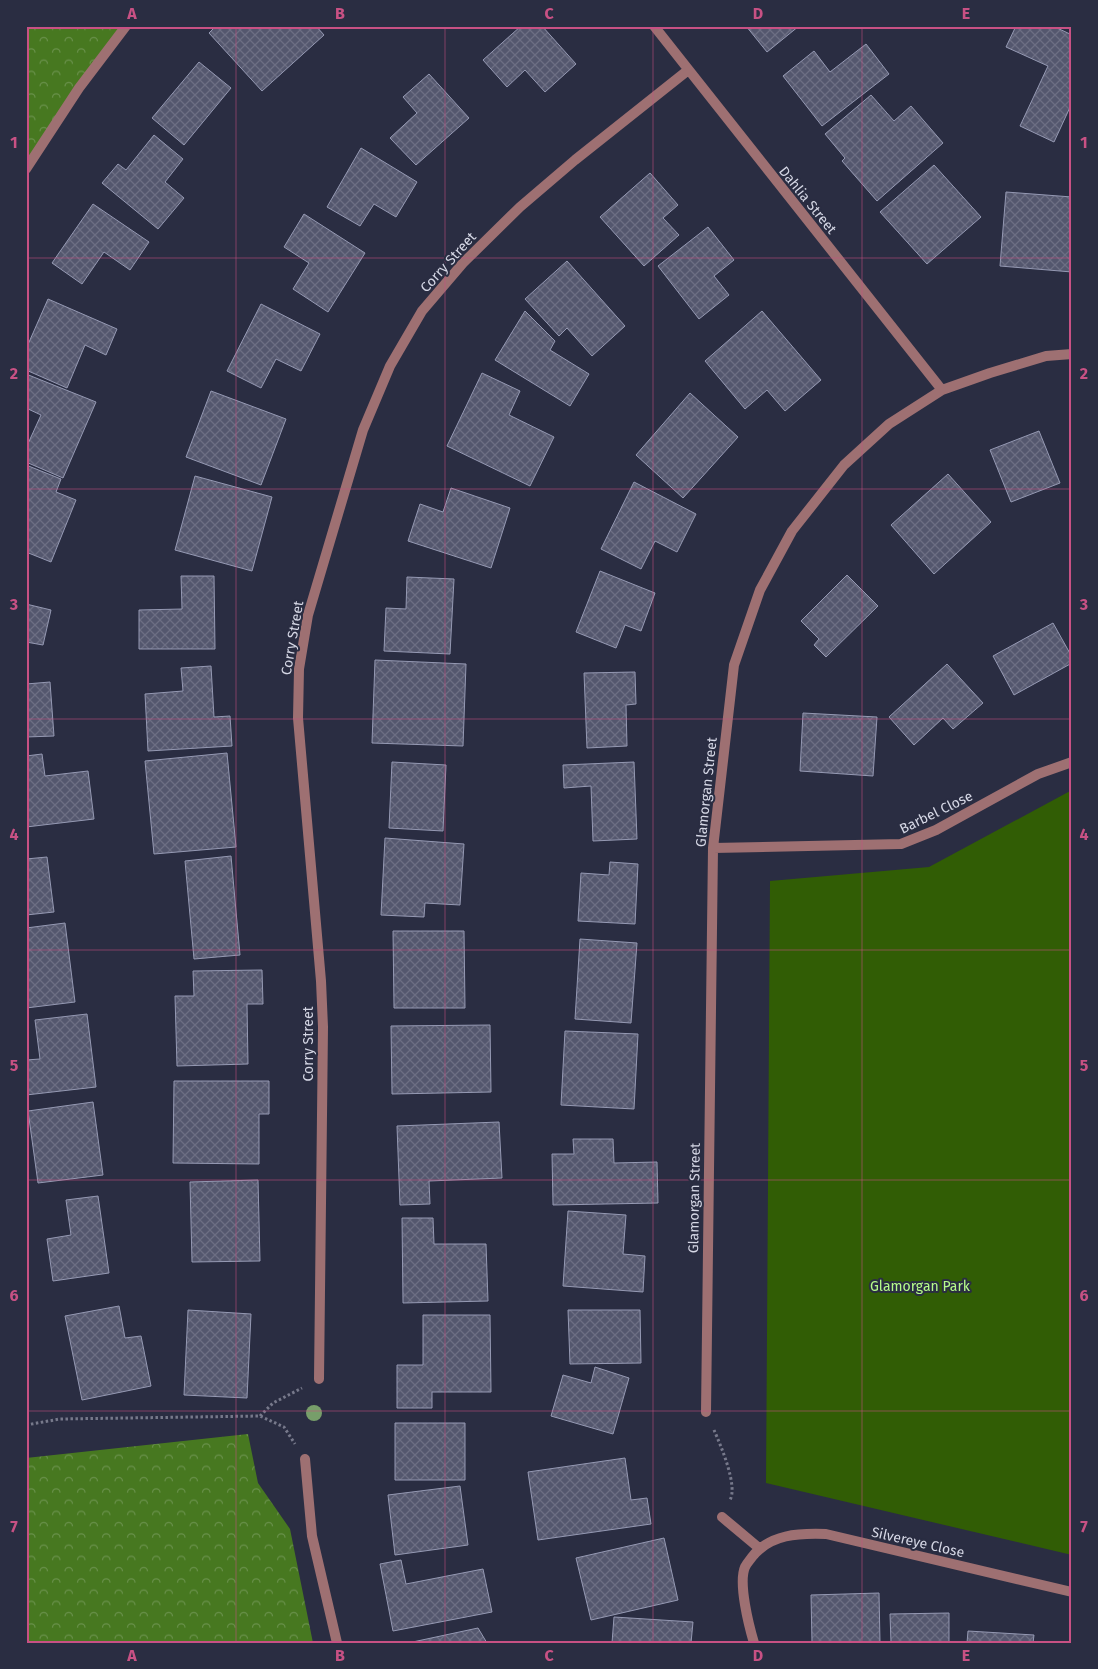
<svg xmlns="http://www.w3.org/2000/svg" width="1098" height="1669" font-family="'Fira Sans',sans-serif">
<defs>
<pattern id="forest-crowns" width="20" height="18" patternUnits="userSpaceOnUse" patternTransform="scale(1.25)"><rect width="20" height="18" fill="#477820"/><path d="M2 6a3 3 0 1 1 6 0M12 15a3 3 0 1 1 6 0" fill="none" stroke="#69914b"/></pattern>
<pattern id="building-cross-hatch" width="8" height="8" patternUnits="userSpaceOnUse" patternTransform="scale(1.25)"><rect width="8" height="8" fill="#54576e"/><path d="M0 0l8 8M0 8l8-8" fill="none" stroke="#6c6e83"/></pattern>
</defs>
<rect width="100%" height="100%" fill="#2a2d42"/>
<path fill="url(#forest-crowns)" d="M26,26H126L26,169Z
M248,1434L258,1483L290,1529L313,1643H26V1458Z"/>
<path fill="#315d05" d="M1072,790V1555L766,1483L770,881L929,867Z"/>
<path fill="url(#building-cross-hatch)" stroke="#9599b3" d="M216,26H316L324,35L262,91L209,33Z
M521,26H542L576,64L545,92L525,70L507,87L483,60Z
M746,26H799L767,52Z
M1016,26H1053L1072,35V103L1054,142L1020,126L1048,66L1006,47Z
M866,44L889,74L822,126L783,76L814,51L830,72Z
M199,62L231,88L184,145L152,118Z
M429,74L469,118L416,165L390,138L417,113L403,97Z
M871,95L894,121L911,106L943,143L877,201L842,161L845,158L825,134Z
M154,135L183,159L165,182L184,198L158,229L102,183L118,164L126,170Z
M361,148L417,182L396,217L374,204L360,226L327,207Z
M934,165L981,217L927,264L880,212Z
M650,173L678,205L663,218L679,235L644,266L600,217Z
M1006,192L1072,197V272L1000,266Z
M93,204L149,242L130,270L104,252L82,284L52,263Z
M304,214L365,253L328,312L293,289L309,263L284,247Z
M708,227L734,260L714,276L729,295L699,319L658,266Z
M567,261L625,326L592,356L567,328L559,336L525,299Z
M48,299L117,329L106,355L85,345L67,388L26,370V349Z
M261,304L320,334L301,371L276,359L261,388L227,371Z
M525,311L555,341L550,350L589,374L570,406L495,360Z
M762,311L821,380L785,411L767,390L745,409L705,361Z
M482,373L520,391L509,415L554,437L530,486L447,446Z
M26,374L96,402L63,478L26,462V448L41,415L26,408Z
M211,391L286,419L261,485L186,457Z
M690,393L738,437L683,498L636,455Z
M1039,431L1060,483L1011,502L990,450Z
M26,465L61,479L56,492L76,500L51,562L26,552Z
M948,474L991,522L934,574L891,525Z
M195,476L272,497L252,571L175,550Z
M634,482L696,514L677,552L655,541L641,569L601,549Z
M451,488L510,508L491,568L408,541L420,504L443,512Z
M600,571L655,593L641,631L625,625L616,648L576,632Z
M847,575L878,606L826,657L814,645L819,639L801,621Z
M181,576H214L215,649H139V610L182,609Z
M407,577L454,579L450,654L384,651L386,608L406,609Z
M26,604L51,610L43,645L26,642Z
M1053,623L1072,657V663L1014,695L993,656Z
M375,660L466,664L463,746L372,743Z
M947,664L983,703L953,729L943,718L914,745L889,717Z
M211,666L214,717L230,716L232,746L148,751L145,694L183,691L181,668Z
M635,672L636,704L626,705L627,746L587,748L584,673Z
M50,682L54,736L26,737V684Z
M803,713L877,717L873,776L800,771Z
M227,753L236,847L154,854L145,761Z
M42,754L45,776L88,771L94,819L26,827V756Z
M392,762L446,765L443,831L389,828Z
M634,762L637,839L593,841L591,786L564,788L563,765Z
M385,838L464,844L460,905L425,903L424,917L381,915Z
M231,856L240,955L194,959L185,861Z
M47,857L54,912L26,915V859Z
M610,862L638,864L635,924L578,921L581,873L609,875Z
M65,923L75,1002L26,1008V928Z
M393,931H464L465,1008H394Z
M580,939L637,943L631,1023L575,1019Z
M262,970L263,1004H247L248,1064L177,1066L175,996H194L193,971Z
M87,1014L96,1087L26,1095V1060L40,1059L35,1020Z
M490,1025L491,1092L392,1094L391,1026Z
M565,1031L638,1034L634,1109L561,1105Z
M174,1081H269V1114H259V1164L173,1163Z
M93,1102L103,1175L38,1183L28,1111Z
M499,1122L502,1178L429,1181L430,1204L400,1205L397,1126Z
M573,1139H613L614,1163L657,1162L658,1203L553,1205L552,1154H574Z
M258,1180L260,1261L192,1262L190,1182Z
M98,1196L109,1273L53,1281L47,1239L71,1235L66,1200Z
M568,1211L626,1215L623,1254L645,1256L643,1292L563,1286Z
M402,1218H433L434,1244H486L488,1301L403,1303Z
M119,1306L125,1338L141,1336L151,1386L82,1400L65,1316Z
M188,1310L251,1314L247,1398L184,1395Z
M568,1310H640L641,1363L570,1364Z
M423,1315H490L491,1392H432V1408H397V1365H423Z
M595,1367L629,1378L613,1434L551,1416L563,1375L591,1383Z
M395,1423H465V1480H395Z
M625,1458L631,1500L647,1498L651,1524L538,1540L528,1472Z
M460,1486L468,1545L395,1555L388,1495Z
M664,1538L678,1600L591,1620L576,1558Z
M401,1560L406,1584L483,1569L492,1612L393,1631L380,1564Z
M879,1593L880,1643H812L811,1595Z
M949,1613V1643H891L890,1614Z
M614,1617L693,1622L691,1643H612Z
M478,1628L487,1643H408Z
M968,1631L1034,1635L1033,1643H967Z"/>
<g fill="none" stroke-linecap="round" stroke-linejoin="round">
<path stroke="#77798b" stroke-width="3" stroke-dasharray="2.5 2.5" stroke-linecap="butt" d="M260,1416L273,1403L302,1388
M26,1425L60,1419L260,1416L284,1427L295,1444
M714,1430C721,1446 738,1486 730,1500"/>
<path stroke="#9e7072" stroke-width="10" d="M654,26L942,390
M26,169L79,88L126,26
M713,848L901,844L936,830L1038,774L1072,762
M319,1379L323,1027L321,981L298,718L299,669L308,615L363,430L390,366L422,311L463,263L520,207L575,160L687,71
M706,1412L713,848L734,665L760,590L792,531L844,465L889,424L942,390L990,373L1046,356L1072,354
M305,1459L312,1536L337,1643
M722,1517L759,1548
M754,1643C749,1626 738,1583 745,1567C747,1563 750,1560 752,1557C770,1534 799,1533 826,1534L1072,1592"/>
</g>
<circle fill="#779e6a" cx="314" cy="1413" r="8"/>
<path fill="none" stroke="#c85184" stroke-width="1" stroke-opacity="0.55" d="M236,26V1643M445,26V1643M653,26V1643M862,26V1643M26,258H1072M26,489H1072M26,719H1072M26,950H1072M26,1180H1072M26,1411H1072"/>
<g text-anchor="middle" stroke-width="4" stroke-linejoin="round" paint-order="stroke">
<g font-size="14" fill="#d5d7e5" stroke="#2a2d42">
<text transform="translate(808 200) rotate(51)" y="5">Dahlia Street</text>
<text transform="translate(448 262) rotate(-48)" y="5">Corry Street</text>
<text transform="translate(292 638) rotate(-80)" y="5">Corry Street</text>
<text transform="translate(706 792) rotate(-84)" y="5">Glamorgan Street</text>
<text transform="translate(936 812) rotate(-26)" y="5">Barbel Close</text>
<text transform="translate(308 1044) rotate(-90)" y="5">Corry Street</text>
<text transform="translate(694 1198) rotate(-89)" y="5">Glamorgan Street</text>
<text transform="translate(918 1542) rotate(13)" y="5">Silvereye Close</text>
</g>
<g font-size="14" fill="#b6fb8a" stroke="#2a2d42">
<text x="920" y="1291">Glamorgan Park</text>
</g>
</g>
<rect width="1098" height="1669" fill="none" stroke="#2a2d42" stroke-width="55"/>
<rect x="28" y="28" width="1042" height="1614" fill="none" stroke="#c85184" stroke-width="2"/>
<g font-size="16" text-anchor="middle" font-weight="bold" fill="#c85184">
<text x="132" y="19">A</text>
<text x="340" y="19">B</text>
<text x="549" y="19">C</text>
<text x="758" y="19">D</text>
<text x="966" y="19">E</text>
<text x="14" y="148">1</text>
<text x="1084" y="148">1</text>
<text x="14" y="379">2</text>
<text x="1084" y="379">2</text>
<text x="14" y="610">3</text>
<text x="1084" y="610">3</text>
<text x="14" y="840">4</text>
<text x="1084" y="840">4</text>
<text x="14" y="1071">5</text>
<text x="1084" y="1071">5</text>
<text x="14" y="1301">6</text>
<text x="1084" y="1301">6</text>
<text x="14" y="1532">7</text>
<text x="1084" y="1532">7</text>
<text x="132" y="1661">A</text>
<text x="340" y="1661">B</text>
<text x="549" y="1661">C</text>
<text x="758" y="1661">D</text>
<text x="966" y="1661">E</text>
</g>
</svg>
